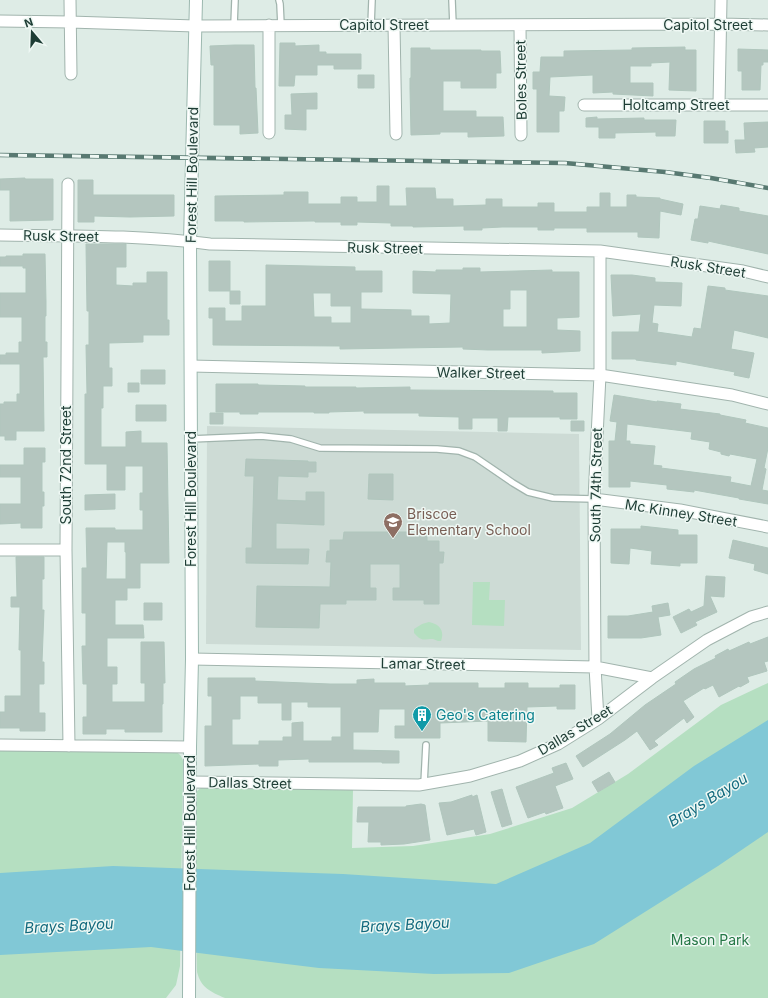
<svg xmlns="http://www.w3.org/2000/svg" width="768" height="998" font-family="Inter,sans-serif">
<rect width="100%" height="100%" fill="#deece6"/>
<path fill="#cddbd5" d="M207,426L579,434L581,650L206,644Z"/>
<path fill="#b5dfc1" d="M473,582H490L489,600H505L504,626L472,625Z
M429,622C439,624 445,630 441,641H438L433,639C423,639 422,642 414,633V629L422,624Z
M768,683V998H225C211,992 201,988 197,972L194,797L196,792L202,787L353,789L352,848L413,846L490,834L572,808L628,774L721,705Z
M0,751H170C178,752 181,754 183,761L180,966L176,985L166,998H0Z"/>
<path fill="#81c8d6" d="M768,720V832L718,866L594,944L509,973L434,974L319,968L151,947L0,955V873L113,866L343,874L496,884L590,843L694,766Z"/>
<path fill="#b4c6bf" stroke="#b0c6bd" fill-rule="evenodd" d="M280,43H295V46L319,45V52H326V54H361V69H334V65H317V75H295L294,86H279Z
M235,45H254L255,88H256L258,133L240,134V125H214V65H211L210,46Z
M685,47V50H696V91L669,90L670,62L651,63V66H630V83H653V96L613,94V92L593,93V75L550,77L549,96L565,97L564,111H559V132H537V89H533V72H540L541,57H564V51L632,50V48Z
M411,48H430V50H481V51H500L501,73H496V88H461V81H443V111H476V117H503L504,136L468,137V132H440V134L411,135L410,88V78H411Z
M738,49L768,50V62H763V65H761L760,90H742V71H738Z
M358,75H374V88H358Z
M317,93V109H306V130L285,129V115H292L291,94Z
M597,117V119L644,118V120H676L675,136H656V132L615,133V138H599V127H586V118Z
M704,121H725V131H728V143H704Z
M768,122V147L754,148L755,152L736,153L735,140H745L744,123Z
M25,178V179H53V220L10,221V190H0V179Z
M78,180H93V195H174V216L130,217L94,216V222H78Z
M377,186H389V206H407L406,188H435L436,199H453V206L486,205V199H502V207H538V203H554V212H587V207H600V193H610V207H627V195H636V197L660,198V199L683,204L681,215L660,211L659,238L638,237V232H587V228H554V230H538V227H502L482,228V230H464V226L413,227V226H391V223L357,222V225H341V222H315V221L244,222V221H215V196L284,195V192H308V204H341V197H357V202H377Z
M721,205L739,208V211L768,216V254L708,241V243L691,240L695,219H698L700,206L720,209Z
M86,244H126V267H116V285L133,286V283H147V272H167V320H169V335H143V342L109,343V368H112V386H103V408H101V447H126V432L141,431V443H167L169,563H140V588H127V600H115V625H143L144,638H107V667H117V684H112V702H145V683H141V642H164L165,683H163V704H162V732H125V729H106V734H83V717H87V684H83L82,646H86V613H82V568H87L86,528H115V530H143V510H140V493H143V466H125V490H107V464H85V394H87L86,345H89V311H87ZM107,542H125V552H126V579H106Z
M23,254H45L46,302V316H45V342H47V357H43L44,431H16V440H5V436H0V404H4V402H17V394H20V364H0V355H6V353H19V342H22V317H0V293H26V268H23V266H0V257H6V256H23Z
M209,261H230V291H209Z
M266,265L355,267V271H382V292H361V309L411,310V316H429V324L450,323L451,294L413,293V271L436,272V270H463V268H480V272L552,270V272H579V317L557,318V330L580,331V351L542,353V350H488L463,349V347L340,349V346L213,345V318H209V308H225V321H242V306H266ZM510,290H527V327H503V309H510ZM313,293H331V306H351V323H331V317H314Z
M611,275H632L655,278V282L682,283L681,306L654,305L652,323L658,324L657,332L692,337L694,328L701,329L708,286L725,288V290L768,296V338L734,330L731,349L754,353L749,378L734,375L735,372L676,361V365L636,360V359H612V332H639L641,314L613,316Z
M230,291H240V304H230Z
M141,370H165V384H141Z
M128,383H139V392H128Z
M216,384H258V385L305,386V387H356V388L410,387V390L553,391V393H577V419H560V417H508L507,431H498V418H472V429H459V417L419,416V413H364V411L329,412V413H314V412H258V414H240V412H216Z
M614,395L657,402V401L681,404L680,409L720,414V415L746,420L745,423L768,428V448L764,468L766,469L762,490L768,491V504L739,499V498L694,490V492L667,489V485L630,481V487H609V441H615L617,422L610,421ZM627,424L692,432L691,439L710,442L709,449L721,452V454L729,456L730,454L757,459L751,486L730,482L731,477L661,468L662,466L653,465L655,446L630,444V441H626Z
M136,405H166V421H136Z
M210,413H223V424H210Z
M571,421H584V431H571Z
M24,448H45V462H42V492H44V506H42V528H21V523L0,524V504H21V477H0V465H24Z
M246,459L308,461V462H316V472H308V477L278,476L277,500L306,501V492H324V525L276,523V549H309L308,564L246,563V548H252L254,476H245Z
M369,474H393V500L368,499Z
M115,494V509L85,510V495Z
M641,526L678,530V535H697V563H680V566L651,564L652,551L630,548L629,564L611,563V529H641Z
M344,532H427V541H439V552H444L443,563H439V604H424V600H393V588H400V564H370V588H376V600H346V604H320L319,628L256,627L257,586L330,587L331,562H326L327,551H330V540H343Z
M733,540L768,548V574L754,570L755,564L729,558Z
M16,557H44V579H42V610H44L42,662H44V684H39V713H45V731H20V728H0V712H5V696H21V650H19L20,607H11V597H17Z
M706,576L725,577L724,597L710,596L717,612L695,622L697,625L681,633L673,617L689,609L691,612L704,606Z
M144,603H162V620H144Z
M668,603L670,615L658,617L661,635L641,638H608V616H628L653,612L652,606Z
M768,637V661L764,662L767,671L747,677L749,682L740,687L739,686L719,697L713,685L705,689L704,688L683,701L694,717L687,723L684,718L654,741L658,745L650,750L637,731L625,740L583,767L576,756L610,734L645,705L676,684L675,682L694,669L716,658L715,656L728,649L729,651L749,642L750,644Z
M208,678H255V681L330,684H357V680L374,679V683H405V686L429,685V683H478V688H505V683H528V688H560V685H575V709H557V706L527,707L526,742L488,741V721L440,723V738H395V726H405V709H379L378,732H353V750L399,751V763H382V762H309V759L278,760V766H259V764L205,766V726H212V696H208ZM240,696H258V703H282V720H291V702H308V707H341V737H332V741H303V722L292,723V737H283V741H259V745H232V719H240Z
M566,763L573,779L555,786L563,808L546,814L545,812L528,818L516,787L554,773L552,768Z
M609,772L615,782L598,792L592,782Z
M502,789L512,824L502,827L491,792Z
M472,795V797L477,795L486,832L476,835L474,829L447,835L439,803L451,802Z
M421,804L425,805L430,840L404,844L381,845V842H368L369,822H357L358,807H406V806Z"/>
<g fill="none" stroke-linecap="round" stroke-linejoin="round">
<g stroke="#a1b4ad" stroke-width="8">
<path id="lane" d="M279,0L280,4L281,25
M452,0L453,25
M234,25L235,0
M371,25L372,0
M191,439L261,436L291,439L320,448L437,449L459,451L475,457L513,483L528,492L553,498L594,499
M424,784L426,745"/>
</g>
<g stroke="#a1b4ad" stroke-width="13">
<path id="street" d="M70,0L71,74
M0,21L70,22L195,26L721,24L768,25
M394,25L396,134
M520,25L521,135
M719,104L721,0
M584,105H768
M269,133V25
M68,184L66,550L69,746
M0,235C70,236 141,235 210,244L600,251L743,271L768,277
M191,366L600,375L732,395L768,404
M594,499L680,510L768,527
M0,550H66
M192,659L595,667L652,678
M598,719L595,667L594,499L600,375V251
M0,745L190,747
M190,782L419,785L470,776L520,761L558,744L598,719L652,678L707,640L751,617L768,612"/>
</g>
<g stroke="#9cb8af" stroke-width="14">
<path id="secondary" d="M189,998L190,747L192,659L190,242L196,0"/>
</g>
<use href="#lane" stroke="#fff" stroke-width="5.5"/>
<use href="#street" stroke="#fff" stroke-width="11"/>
<use href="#secondary" stroke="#fff" stroke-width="12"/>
<g stroke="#587971" stroke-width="4.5">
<path id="rail" d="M0,155L565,163L665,172L711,178L768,188"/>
</g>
<use href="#rail" stroke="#eff8f4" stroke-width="3" stroke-dasharray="9" stroke-linecap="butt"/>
</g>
<defs>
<g id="school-pin" transform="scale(1)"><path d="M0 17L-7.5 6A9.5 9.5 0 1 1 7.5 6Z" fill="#8d6e63" stroke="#eff8f4"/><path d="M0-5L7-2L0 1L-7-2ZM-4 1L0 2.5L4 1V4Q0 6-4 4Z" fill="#fff"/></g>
<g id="building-pin" transform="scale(1)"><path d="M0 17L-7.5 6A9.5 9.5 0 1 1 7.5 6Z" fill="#0f9aa8" stroke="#eff8f4"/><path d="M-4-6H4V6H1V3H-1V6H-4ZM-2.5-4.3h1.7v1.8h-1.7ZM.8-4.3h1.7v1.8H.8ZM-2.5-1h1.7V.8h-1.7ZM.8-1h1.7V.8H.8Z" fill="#fff"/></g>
</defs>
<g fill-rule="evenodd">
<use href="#school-pin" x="393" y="522"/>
<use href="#building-pin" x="422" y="715"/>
</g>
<g text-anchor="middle" stroke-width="3" stroke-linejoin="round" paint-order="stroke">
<g font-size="14" fill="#1e3d35" stroke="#eff8f4">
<text x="384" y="30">Capitol Street</text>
<text x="708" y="30">Capitol Street</text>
<text transform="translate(521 80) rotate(-91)" y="5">Boles Street</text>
<text x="676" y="110">Holtcamp Street</text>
<text transform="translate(192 175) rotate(-89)" y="5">Forest Hill Boulevard</text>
<text transform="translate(61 236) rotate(1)" y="5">Rusk Street</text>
<text transform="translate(385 248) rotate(1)" y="5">Rusk Street</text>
<text transform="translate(708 267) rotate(9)" y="5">Rusk Street</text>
<text transform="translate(481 373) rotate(1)" y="5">Walker Street</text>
<text transform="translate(66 465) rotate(-90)" y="5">South 72nd Street</text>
<text transform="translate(596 485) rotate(-89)" y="5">South 74th Street</text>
<text transform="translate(191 499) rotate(-90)" y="5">Forest Hill Boulevard</text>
<text transform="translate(681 513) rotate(9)" y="5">Mc Kinney Street</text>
<text transform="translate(423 664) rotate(1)" y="5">Lamar Street</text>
<text transform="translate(575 730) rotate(-31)" y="5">Dallas Street</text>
<text transform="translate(250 783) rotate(1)" y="5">Dallas Street</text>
<text transform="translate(190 823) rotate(-90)" y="5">Forest Hill Boulevard</text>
</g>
<g font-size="14" fill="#785e54" stroke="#eff8f4" text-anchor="start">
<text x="407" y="519">Briscoe<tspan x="407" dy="16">Elementary School</tspan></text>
</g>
<g font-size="14" fill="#0d838f" stroke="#eff8f4" text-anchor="start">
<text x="436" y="720">Geo's Catering</text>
</g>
<g font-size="14" fill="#257746" stroke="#eff8f4">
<text x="710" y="945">Mason Park</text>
</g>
<g font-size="15" font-style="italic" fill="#136a7e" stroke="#eff8f4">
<text transform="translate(708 800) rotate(-31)" y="5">Brays Bayou</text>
<text transform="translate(405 925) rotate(-3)" y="5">Brays Bayou</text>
<text transform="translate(69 926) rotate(-3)" y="5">Brays Bayou</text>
</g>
</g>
<g transform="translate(32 32) rotate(341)" stroke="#eff8f4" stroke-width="3" paint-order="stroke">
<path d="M0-3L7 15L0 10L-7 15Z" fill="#1e3d35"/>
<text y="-6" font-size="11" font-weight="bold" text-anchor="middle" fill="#1e3d35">N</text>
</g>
</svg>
